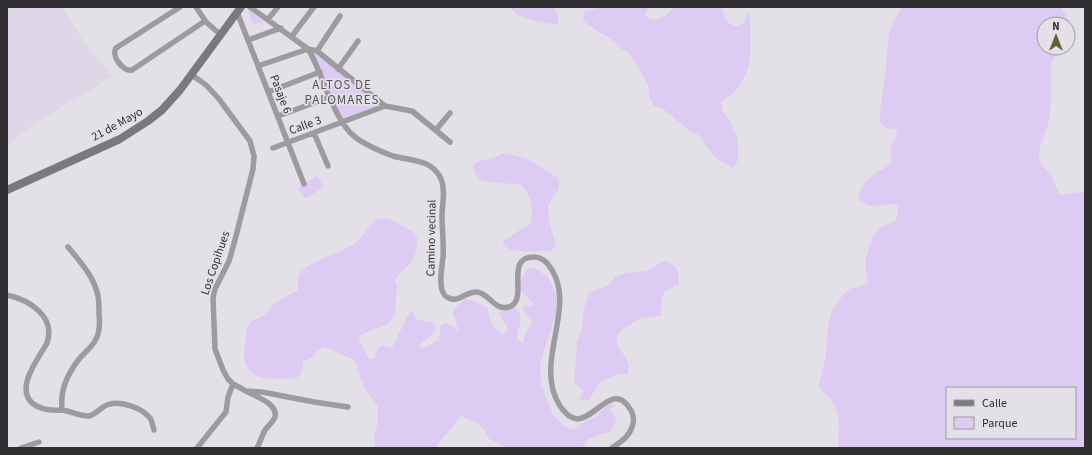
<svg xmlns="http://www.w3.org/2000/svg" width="1092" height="455" font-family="'Source Sans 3',sans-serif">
<rect width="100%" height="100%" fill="#e4e0e8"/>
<path fill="#ded7e7" d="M7,7H62L85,43L113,76L34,124L7,146Z"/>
<path fill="#decbf4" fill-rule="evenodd" d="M510,7H553L558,14V25C545,22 516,20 510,7Z
M603,7H648L645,16L654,20L664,17L675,7H721L727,23L738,27L745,21L749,12C751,38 755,69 736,90C732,95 726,98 721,102L723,112L730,121L738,140V160L733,168L717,159L705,145L700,136L691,132L663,109L654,106L649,97V87L630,54L623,50L608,37L599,32L583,21L585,11Z
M902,7H1060C1068,17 1073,25 1068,38V24H1044V48H1062L1051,63V102L1049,121L1040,148L1039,158L1044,168L1051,174L1058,192L1062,195C1070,194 1077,192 1085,192V448H838L839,425L837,411L830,398L820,389L819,385L826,355L828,326L831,313L839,300L847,290L868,283L865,263L869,247L875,234L881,227L895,221L897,217L898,207L895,204C882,204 869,210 859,200C859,185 868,179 879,171C883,169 887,167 890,164C893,159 890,152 891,146C892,140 897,138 897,132L894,129H889L882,125L880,121V112L886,68L889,33L897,15ZM947,388H1075V438H947Z
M248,10L264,21L253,25Z
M304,47L312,51L382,106L340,121Z
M503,153L526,158L558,178L559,188L548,206L549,221L555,242V248L550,251C537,251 512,254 503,245L504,240L531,223C533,206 532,199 522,185L482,181L475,174L473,165L477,162L501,155Z
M317,176L324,187L305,199L298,188Z
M377,219C380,219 385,218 389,219C395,221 416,232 417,238C418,244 416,254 413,259C409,268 399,271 395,280L397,285L395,316L388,324L360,335L359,340L369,359L374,358L378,348L383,346L392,348L406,319L412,311L417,320L434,322C438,336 426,337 419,346L424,348L439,340L441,325L446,323L451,325L458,332C456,311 444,317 465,299L475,301L488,309C489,320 493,329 503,335L507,331C507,323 501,319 499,312L513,306L520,314V324L517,334L518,340L523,343L527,329L531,325V320L522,309L525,305L529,307L534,304L520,290L521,279L526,271L530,268H535L548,277L557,295L556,312L540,365L541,385L553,415L564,426L574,430L582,423L596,417L607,405L611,403L615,406L611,409L612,414L617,418L611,431L588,439L583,448H506L489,439L485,431L479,424L461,416L435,448H375L374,435L377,426L378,406L364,387L357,368L356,363L353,359L339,354L332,349L323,347L315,353L312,358L303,361C303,368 303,375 296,378C267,379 239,383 245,344C246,338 246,327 250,323C254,319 260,318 264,315C267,313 269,309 272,306C278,301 290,294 298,290V275C313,258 336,256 354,244C364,238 367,226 377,219Z
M666,260C678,267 679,271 679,285C659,290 662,298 661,316L641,318L624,328L617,336V346L624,355L629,364L628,374H618L600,382L589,400H580L583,390L574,383L577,343L583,324V313L589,293L609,285L615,277L626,273L647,271Z"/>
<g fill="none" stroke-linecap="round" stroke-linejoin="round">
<path stroke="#9c9b9e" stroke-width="5.5" d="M180,7L116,48C111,56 123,72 132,70L205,21
M196,7L206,22L221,35
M250,7L308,49L313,58C323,79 336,122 354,136C361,143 384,153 393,156C411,161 432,159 441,179C446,191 442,204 442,216C442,230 444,243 443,257C442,267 439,280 442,290C443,293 445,297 449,298C459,303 466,291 477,292C489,293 494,311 509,307C530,300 503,257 534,257C539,257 543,259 547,263C582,304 531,360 560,406C564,412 569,418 577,419C595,419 612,384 628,406C633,412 635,420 632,427C629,437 620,442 612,448
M237,12L304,184
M268,19L278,7
M292,36L314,7
M248,40L281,28
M308,49L317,51L385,106
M317,51L340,16
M258,66L308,49
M338,69L358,41
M192,75L206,85L219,99L250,141L254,156L253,169L235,240L229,261L215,289L213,298L215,349L223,370L228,379L233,384L246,391L262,392L314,402L348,407
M268,92L320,72
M278,116L330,97
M436,130L450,113
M314,133L328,166
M273,148L385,106L412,111L450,142
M68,247C80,262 94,276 98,296C99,301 99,308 99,314C100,323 100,333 95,341C91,348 84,353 79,359C67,375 60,390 62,410C70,411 82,417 89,416C97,414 102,405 110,404C122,401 142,408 150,418C152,421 153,426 154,430
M7,295C30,300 56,317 47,343C39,358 15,387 32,403C41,410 51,411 62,410
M248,392C257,397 278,404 275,417C273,422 268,426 265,430C262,436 260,442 257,448
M21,448L39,442
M197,448L226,412L228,397L233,384"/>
<path stroke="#7b797e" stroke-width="8" d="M7,190L120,139L148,121L162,110L180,90L241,7"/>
</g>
<g text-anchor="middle" stroke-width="3.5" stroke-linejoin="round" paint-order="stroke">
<g font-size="12" fill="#312f32" stroke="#e4e0e8">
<text transform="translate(281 94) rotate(69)" y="4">Pasaje 6</text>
<text transform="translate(117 124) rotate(-29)" y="4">21 de Mayo</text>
<text transform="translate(305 125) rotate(-20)" y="4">Calle 3</text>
<text transform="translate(431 238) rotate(-89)" y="4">Camino vecinal</text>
<text transform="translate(215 263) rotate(-71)" y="4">Los Copihues</text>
</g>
<g font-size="13" letter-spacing="1" fill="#58555c" stroke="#e4e0e8">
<text x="342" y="89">ALTOS DE<tspan x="342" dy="15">PALOMARES</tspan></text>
</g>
</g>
<rect width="1092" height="455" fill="none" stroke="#312f32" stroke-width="16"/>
<rect x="946" y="387" width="130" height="52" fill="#e4e0e8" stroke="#9c999f"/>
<rect x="954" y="400" width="20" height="6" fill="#7b797e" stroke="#9c999f"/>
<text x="982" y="407" font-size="12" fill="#312f32">Calle</text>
<rect x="954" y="417" width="20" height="12" fill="#decbf4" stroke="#9c999f"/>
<text x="982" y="427" font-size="12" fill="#312f32">Parque</text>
<g transform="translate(1056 36)"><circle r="19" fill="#e4e0e8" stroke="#9c999f"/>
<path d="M0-3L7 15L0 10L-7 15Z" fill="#65602d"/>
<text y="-6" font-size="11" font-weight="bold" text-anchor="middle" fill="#312f32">N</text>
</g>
</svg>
